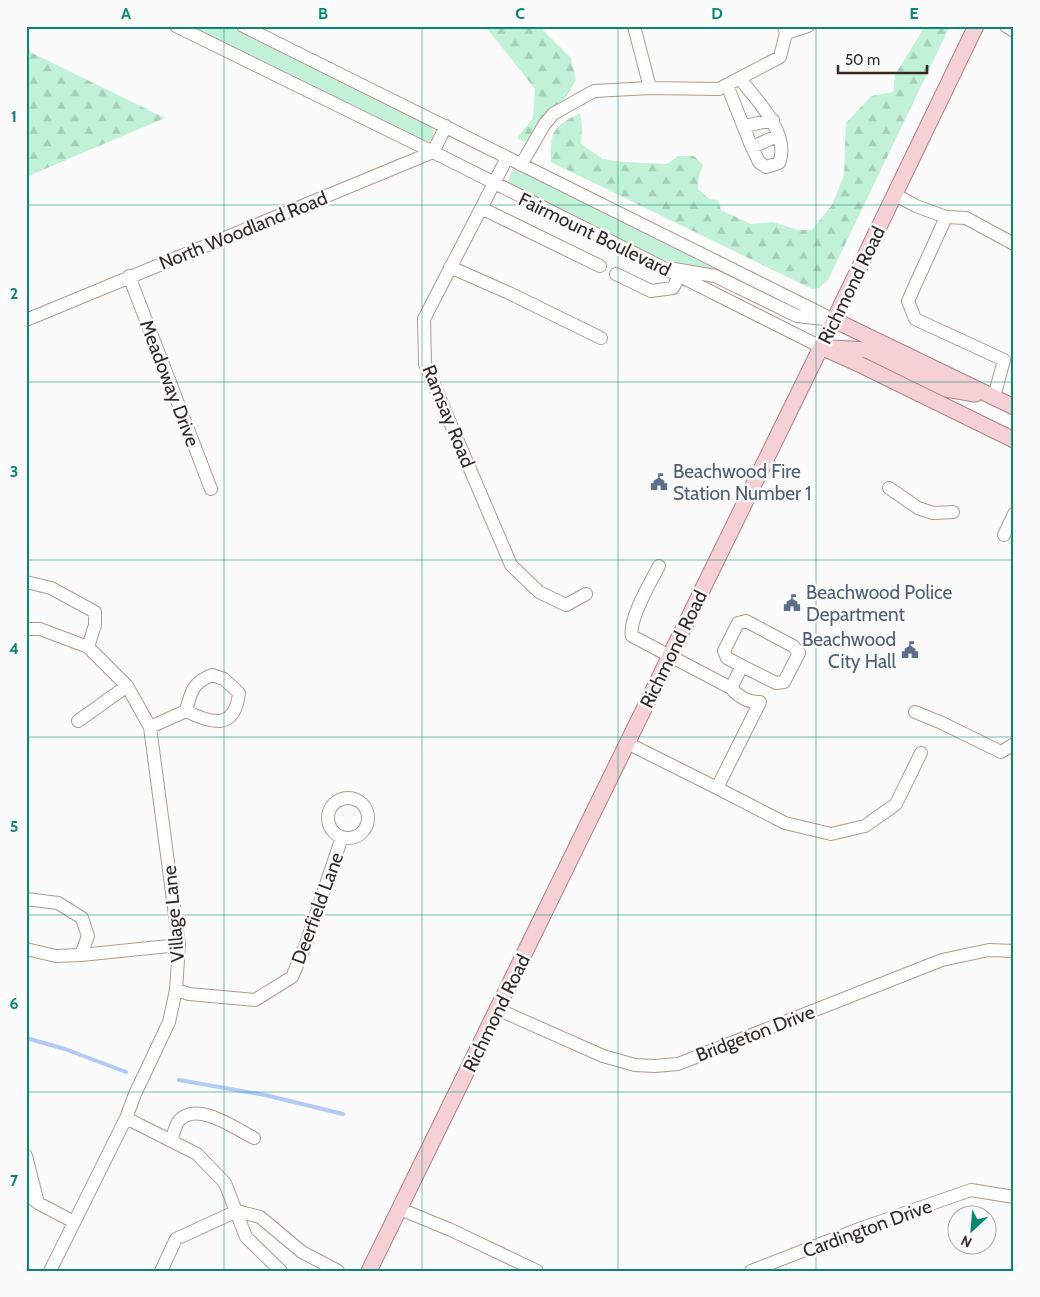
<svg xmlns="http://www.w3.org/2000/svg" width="1040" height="1297" font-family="Cabin,sans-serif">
<defs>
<pattern id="forest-firs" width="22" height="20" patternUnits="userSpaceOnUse" patternTransform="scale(1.25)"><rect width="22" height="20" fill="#c1f1d7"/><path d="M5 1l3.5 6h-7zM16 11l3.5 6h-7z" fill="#a6cfb8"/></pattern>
</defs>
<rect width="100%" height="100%" fill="#fbfbfb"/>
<path fill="#c1f1d7" d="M188,26H229L430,125L434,130L433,136L429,141H422Z
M515,169L522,170L718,266L716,272L661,259L514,187L509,182L510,174Z"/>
<path fill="url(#forest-firs)" d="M485,26H539L571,58L576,80L556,113L529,143H526L517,138L533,118L535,89Z
M925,26H950L828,280L819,288L812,289L551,162C551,156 550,151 551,145C552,126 565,121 580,113L582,125L581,144L603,159L624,162L667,164L678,156H694L703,165L699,176L698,189L709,199L718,200L721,210L751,224L773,222L798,230H812L832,205L844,175L846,123L871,96L893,92L895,75Z
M26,50L165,118L26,177Z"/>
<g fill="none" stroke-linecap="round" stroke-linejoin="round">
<path stroke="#b1cafb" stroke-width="4" d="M26,1038L65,1049L126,1072
M179,1080L265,1095L343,1114"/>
<g stroke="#b3998c" stroke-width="14">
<path id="minor" d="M176,26L433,152L821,347
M243,26L834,320
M634,26L650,88
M1006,26L1014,31
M786,33L808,26
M727,85L750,143L759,162L766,167L779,163C791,134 756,99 740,79
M744,126L773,120
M752,147L777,136
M507,158L424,319L425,364L511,565L539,592L566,605L586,594
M521,165L544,125L553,114L594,91L650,88L719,89L780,57L786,33L784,26
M894,194L916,206L946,217
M481,208L600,266
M450,267L509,293L601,338
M674,269L715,276L797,316L824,319
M616,274L651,291L673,288L679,276
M129,276L211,489
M26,320L433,152L446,126
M994,397L1004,360L915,319L908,301L946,217L966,218L1014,244
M889,488L918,508L933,513L953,512
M1004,535L1014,514
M659,566C651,581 628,620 632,636L731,688L742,666L776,683L784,682L799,653L793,646L746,621L738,623L724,651L727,658L742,666
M26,582L51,588L95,612V625L88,647
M26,629H40L88,647L127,686L150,727L179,945L176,990L169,1022L135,1094L126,1118L50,1271
M212,675L224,679L239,693C235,730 212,724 186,711C191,692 192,683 212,675Z
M731,688C739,697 748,703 760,702
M915,712L942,723L1001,752L1014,744
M78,721L127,686
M150,727L186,711
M627,743L717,788L760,702
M717,788L785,823L831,834L865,826L896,804L921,753
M328 818a20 20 0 1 1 40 0a20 20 0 1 1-40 0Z
M26,899L58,903L82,918L88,936L81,955L56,956L26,949
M81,955L179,945
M176,990L189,994L255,1000L292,977L306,944L342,837
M497,1009L603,1056L635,1065L655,1066L678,1064L942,960L989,950L1014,951
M126,1118L197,1154L225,1183L246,1237L281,1271
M171,1141C173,1135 175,1127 178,1122C195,1099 236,1129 254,1138
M26,1156L38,1203L26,1194
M38,1203L74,1222
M400,1209L451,1230L537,1271
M237,1211L260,1217L302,1252L338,1271
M161,1271L176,1239L237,1211
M751,1271L859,1229L971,1190L1014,1197"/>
</g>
<g stroke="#ad8386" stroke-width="17">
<path id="major" d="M834,320L1014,407
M821,347L863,366L1014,440
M833,348L867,350L946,389L975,394
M369,1271L821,347L976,26"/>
</g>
<use href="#minor" stroke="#fff" stroke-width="12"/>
<use href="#major" stroke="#f5d1d6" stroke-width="15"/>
</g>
<path fill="none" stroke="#028b72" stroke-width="1" stroke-opacity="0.55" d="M224,26V1271M422,26V1271M618,26V1271M816,26V1271M26,205H1014M26,382H1014M26,560H1014M26,737H1014M26,915H1014M26,1092H1014"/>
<defs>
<g id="civic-bare" transform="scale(1.35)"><path d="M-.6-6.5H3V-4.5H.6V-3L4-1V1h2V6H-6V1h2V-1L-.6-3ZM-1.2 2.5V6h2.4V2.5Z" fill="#5c6f8a" stroke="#fbfbfb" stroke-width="2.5" paint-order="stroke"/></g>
</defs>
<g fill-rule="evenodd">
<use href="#civic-bare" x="659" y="482"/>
<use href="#civic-bare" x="792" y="603"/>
<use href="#civic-bare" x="910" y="650"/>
</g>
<g text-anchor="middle" stroke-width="5" stroke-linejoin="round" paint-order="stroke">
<g font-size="19" fill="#342a24" stroke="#fbfbfb">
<text transform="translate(243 230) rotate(-22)" y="7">North Woodland Road</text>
<text transform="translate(595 234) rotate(26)" y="7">Fairmount Boulevard</text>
<text transform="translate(851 285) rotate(-64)" y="7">Richmond Road</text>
<text transform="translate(170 383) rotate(69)" y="7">Meadoway Drive</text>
<text transform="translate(449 416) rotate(68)" y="7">Ramsay Road</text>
<text transform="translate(673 649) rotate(-64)" y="7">Richmond Road</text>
<text transform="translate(317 908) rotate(-70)" y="7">Deerfield Lane</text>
<text transform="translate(173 914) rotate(-95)" y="7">Village Lane</text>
<text transform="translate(496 1013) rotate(-64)" y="7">Richmond Road</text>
<text transform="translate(755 1033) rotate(-21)" y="7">Bridgeton Drive</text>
<text transform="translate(867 1228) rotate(-20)" y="7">Cardington Drive</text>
</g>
<g font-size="19" fill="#4e5e75" stroke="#fbfbfb" text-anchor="start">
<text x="673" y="478">Beachwood Fire<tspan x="673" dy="22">Station Number 1</tspan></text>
<text x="806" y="599">Beachwood Police<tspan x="806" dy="22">Department</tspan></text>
<text x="896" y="646" text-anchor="end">Beachwood<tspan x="896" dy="22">City Hall</tspan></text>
</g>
</g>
<rect width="1040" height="1297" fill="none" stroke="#fbfbfb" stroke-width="55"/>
<g transform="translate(972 1230) rotate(206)"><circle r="24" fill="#fbfbfb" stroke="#aba7a5"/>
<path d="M0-4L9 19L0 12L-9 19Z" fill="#028b72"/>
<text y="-8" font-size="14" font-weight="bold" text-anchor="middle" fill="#342a24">N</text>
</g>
<path d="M838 65v8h89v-8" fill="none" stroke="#342a24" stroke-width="2.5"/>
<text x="845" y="65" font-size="15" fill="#342a24" stroke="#fbfbfb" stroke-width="4" paint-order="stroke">50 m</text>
<rect x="28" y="28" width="984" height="1242" fill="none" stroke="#028b72" stroke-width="2"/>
<g font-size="16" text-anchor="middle" font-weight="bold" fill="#028b72">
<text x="126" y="19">A</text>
<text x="323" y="19">B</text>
<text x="520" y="19">C</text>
<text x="717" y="19">D</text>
<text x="914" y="19">E</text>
<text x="14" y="122">1</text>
<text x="14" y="299">2</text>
<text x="14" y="477">3</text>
<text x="14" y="654">4</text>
<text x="14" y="832">5</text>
<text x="14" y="1009">6</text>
<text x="14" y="1186">7</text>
</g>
</svg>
